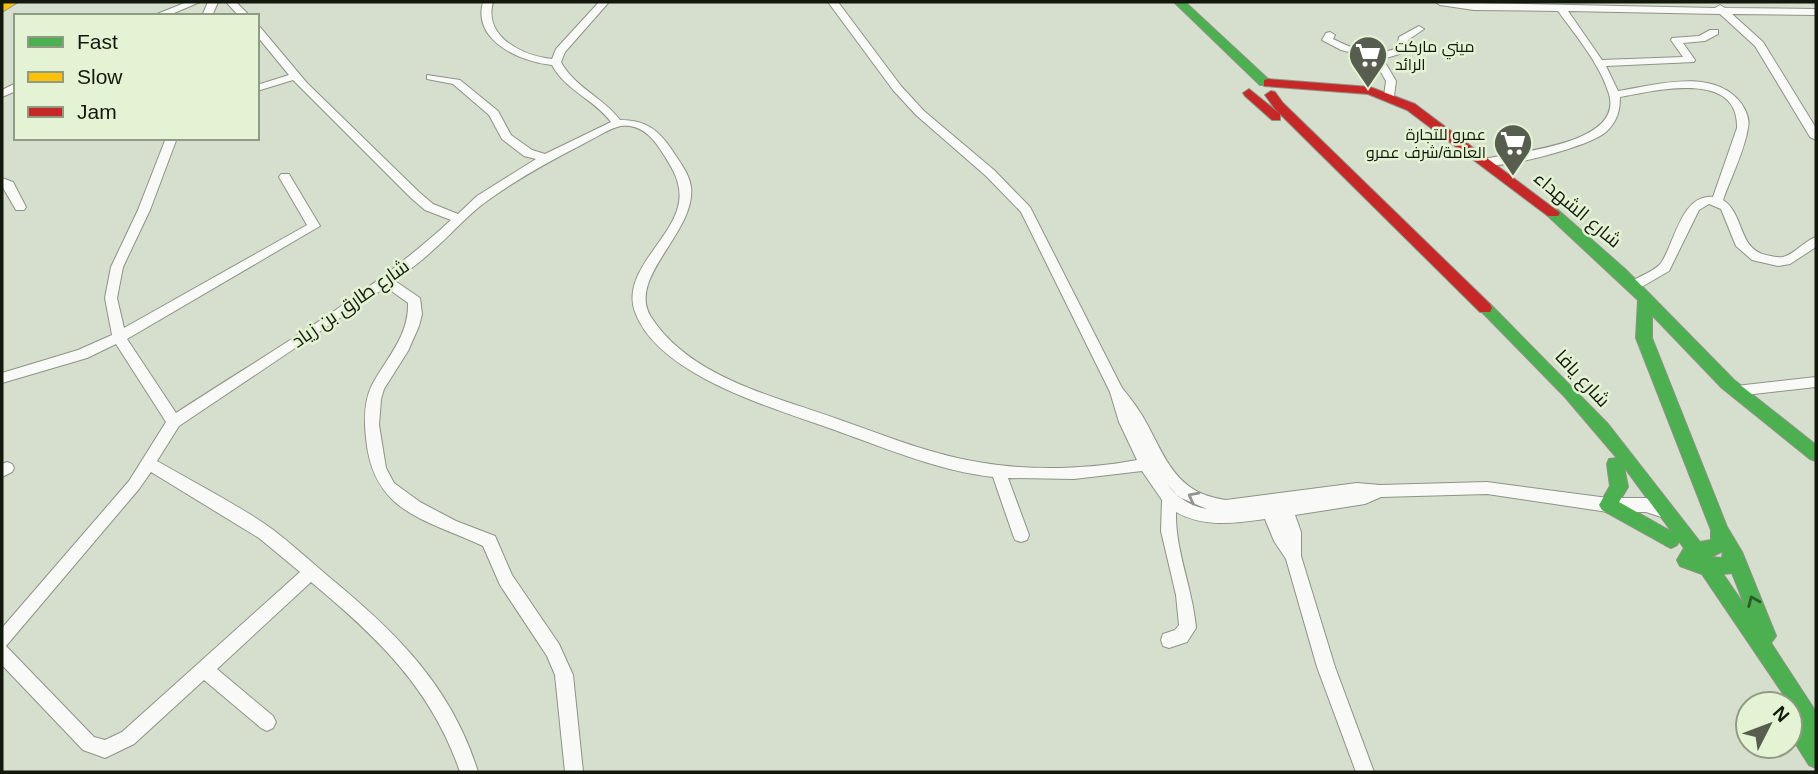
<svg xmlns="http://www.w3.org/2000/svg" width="1818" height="774" font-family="Arial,Cairo,sans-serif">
<rect width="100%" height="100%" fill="#d6dfcd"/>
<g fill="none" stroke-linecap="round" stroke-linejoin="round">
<g stroke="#8d9386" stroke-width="2">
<path id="street" d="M187,2H200L167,16H152Z
M208,2H218L212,16H202Z
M226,2H236L250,16H239Z
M483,2H493C483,37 523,56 552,59L556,49L599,2H609L565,52L561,62C575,88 603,97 620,120C645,120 658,129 672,150C679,161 689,173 691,187C696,233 626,277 651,317C691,379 778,397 843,421C889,437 935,456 984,463C1031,471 1091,469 1137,460L1119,422L1110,392L1021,212L986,176L916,115L893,90L828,2H838L901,86L924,111L994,170L1030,207L1122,388C1132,400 1140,411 1147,424C1159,446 1169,472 1190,487C1201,495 1213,498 1226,500L1357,483L1380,485L1487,482L1608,498H1646L1669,506L1672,511L1669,516L1664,518L1646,512H1608L1487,494L1381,497L1365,504L1295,515L1301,532V556L1335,667L1374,772H1356L1317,667L1286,559L1274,541L1265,519C1235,523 1204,528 1176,512C1175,551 1193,589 1196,628L1187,642L1169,648L1163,646L1161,640L1163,634L1175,630L1179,625L1176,595L1161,531L1162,500L1142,471L1074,479L1008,478L1029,535L1027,540L1021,542L1015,540L1013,535L993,477C940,471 890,450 840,432C781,410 659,378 635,312C621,273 669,242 678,207C684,185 672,167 660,149C651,135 639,124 621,126C609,128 594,139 583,144C550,161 517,179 487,201C467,215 451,235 432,251C421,262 407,271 395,281L420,298L422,314L419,326L408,351L384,389L381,399L379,425L386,468L394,483L420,502L456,521L495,536L512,575L559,644L573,675L583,772H565L555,675L547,656L500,585L483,546C425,519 373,513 366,438C364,420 364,401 372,385C387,357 409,336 408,303L386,287L179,426L157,461C195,483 237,504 272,529C292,544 310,561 329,577C396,632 452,687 478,772H460C432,689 377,637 311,582L217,669L273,716L276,722L273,728L267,731L261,728L204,680L134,744L105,758L83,750L2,665V628L129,481L166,422L116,344L87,358L2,383V373L78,350L112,335L105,298L111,267L138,210L166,138H177L150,210L123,267L117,298L124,328L307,225L279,177L281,174H289L320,226L127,339L176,413C269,352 369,296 451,220L425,210L411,198L293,80L257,91V85L289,75L257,36V26L260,27L307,83L419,192L433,204L458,214L477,196L536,159L524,156L502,139L489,115L453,84L427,79V75L460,80L498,111L511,135L532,150L545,154L611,122C594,99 566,91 552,65C521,62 472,41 483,2ZM151,472L259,538L300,572L122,732L105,740L94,737L6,646L139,489ZM1167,484L1179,497L1207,509C1190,506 1178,498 1167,484Z
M1435,2L1715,8L1720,5L1725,8L1816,9V15L1732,14L1763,42L1816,128V140L1810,137L1755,46L1720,14L1568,11L1602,60L1683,57L1671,40L1672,38L1699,36L1710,30H1718V34L1705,41L1683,43L1695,60L1694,62L1606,66L1618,91C1656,85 1713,67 1741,103C1746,110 1750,120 1748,128C1744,152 1731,177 1723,200C1744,213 1738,249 1766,255C1772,256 1777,258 1783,257C1795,254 1804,241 1816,237V247L1790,264L1778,266L1752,260L1736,246L1721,209L1709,204L1699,210L1669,271L1638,289H1628L1627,286L1628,283C1638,277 1655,271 1661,263C1675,243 1681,194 1713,197L1737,128C1739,69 1654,91 1620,97C1620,111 1617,122 1606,132C1588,147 1507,168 1484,165V159C1514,152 1624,145 1609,94C1600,64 1576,36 1558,11L1474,10L1440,5Z
M1419,26L1424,29L1408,40L1406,52L1383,59L1396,81L1394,96L1389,99L1384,96L1386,81L1373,58L1341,50L1322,40L1326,33L1330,32L1335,35L1333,39C1353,49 1375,58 1397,48L1399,37Z
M16,83V91L2,97V90Z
M2,178L13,182L26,207L24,210H16L2,186Z
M1816,377V387L1736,396L1731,395L1729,391L1731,387L1736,386Z
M7,462L12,464L14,468L12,472L2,477V464Z"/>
</g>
<g stroke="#8d9386" stroke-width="2">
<path id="fast" d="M1174,2H1185L1268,79V85H1260Z
M1553,209L1558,210L1626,270L1734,380L1816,445V461L1810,459L1722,388L1652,315V338L1727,527L1742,552L1776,636L1771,643L1816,712V768L1809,765L1790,735V704L1702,574L1680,566L1677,560L1684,548L1679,541L1677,545L1671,548L1665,545L1602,510L1599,505L1610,486L1607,464L1609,459L1617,458L1565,397L1478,308L1480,304H1490L1608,424L1700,542L1711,540V530L1636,338L1638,300L1548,216L1546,213L1548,210ZM1624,467L1672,532L1619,502L1628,487ZM1723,551L1722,558L1711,557ZM1732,573L1745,606L1723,574Z"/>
</g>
<g stroke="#8d9386" stroke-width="2">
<path id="slow" d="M6,2H18L2,12V4Z"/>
</g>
<g stroke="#8d9386" stroke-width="2">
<path id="jam" d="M1268,79L1370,87L1415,104L1560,213L1558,216H1548L1407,110L1368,94L1264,86V80Z
M1249,89L1280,114V120H1272L1245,96L1243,93Z
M1271,91L1275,92L1283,103L1490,304L1492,308L1490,312H1480L1275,109L1265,95Z"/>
</g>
<use href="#street" fill="#f9faf8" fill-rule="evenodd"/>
<use href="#fast" fill="#4caf50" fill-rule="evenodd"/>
<use href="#slow" fill="#ffc107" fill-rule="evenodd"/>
<use href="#jam" fill="#c62828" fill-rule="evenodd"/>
</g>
<defs><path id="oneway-chevron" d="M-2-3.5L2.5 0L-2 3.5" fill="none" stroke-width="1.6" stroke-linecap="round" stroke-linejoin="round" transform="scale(1.75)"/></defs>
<use stroke="#92948e" href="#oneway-chevron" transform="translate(1193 497) rotate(-152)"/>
<use stroke="#2d5c2b" href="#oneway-chevron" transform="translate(1753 601) rotate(-113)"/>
<defs>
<g id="supermarket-pin" transform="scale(2.0125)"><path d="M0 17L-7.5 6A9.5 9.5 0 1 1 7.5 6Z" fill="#575e50" stroke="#e4f3d3"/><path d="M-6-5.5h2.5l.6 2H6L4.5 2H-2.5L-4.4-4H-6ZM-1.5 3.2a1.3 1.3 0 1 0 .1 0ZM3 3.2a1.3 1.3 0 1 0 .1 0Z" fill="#fff"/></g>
</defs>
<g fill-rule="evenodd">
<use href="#supermarket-pin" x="1368" y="55"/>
<use href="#supermarket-pin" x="1513" y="143"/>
</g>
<g text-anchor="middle" stroke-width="5" stroke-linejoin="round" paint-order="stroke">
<g font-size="16" fill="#13180d" stroke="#e4f3d3" text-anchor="start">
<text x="1395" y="52">ميني ماركت<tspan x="1395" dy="18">الرائد</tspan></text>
<text x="1486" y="140" text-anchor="end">عمرو للتجارة<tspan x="1486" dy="18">العامة/شرف عمرو</tspan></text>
</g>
<g font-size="19" fill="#13180d" stroke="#e4f3d3">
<text transform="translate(1578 209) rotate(40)" y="7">شارع الشهداء</text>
<text transform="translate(350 303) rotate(-35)" y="7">شارع طارق بن زياد</text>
<text transform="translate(1583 378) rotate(47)" y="7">شارع يافا</text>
</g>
</g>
<rect width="1818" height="774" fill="none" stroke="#13180d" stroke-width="7"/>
<rect x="14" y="14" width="245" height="126" fill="#e4f3d3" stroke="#909b84" stroke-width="2"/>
<rect x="28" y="37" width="35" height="10" fill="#4caf50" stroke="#909b84" stroke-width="2"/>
<text x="77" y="49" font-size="21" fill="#13180d">Fast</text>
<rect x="28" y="72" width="35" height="10" fill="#ffc107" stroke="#909b84" stroke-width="2"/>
<text x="77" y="84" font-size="21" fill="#13180d">Slow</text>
<rect x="28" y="107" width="35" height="10" fill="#c62828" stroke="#909b84" stroke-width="2"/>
<text x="77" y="119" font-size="21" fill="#13180d">Jam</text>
<g transform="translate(1769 725) rotate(48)"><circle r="33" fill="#e4f3d3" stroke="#909b84" stroke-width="2"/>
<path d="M0-5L12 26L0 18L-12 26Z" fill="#575e50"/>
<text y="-10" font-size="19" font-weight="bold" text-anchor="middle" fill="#13180d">N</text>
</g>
</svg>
